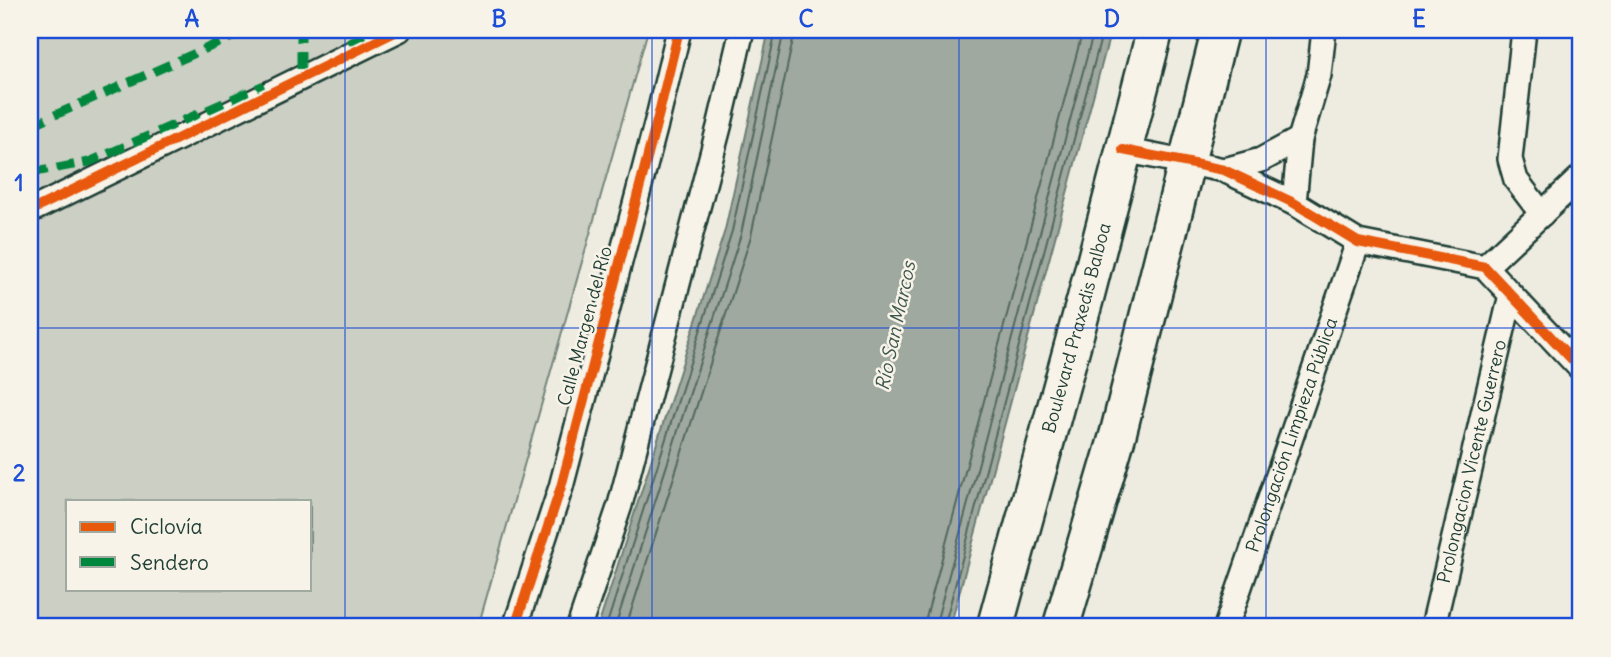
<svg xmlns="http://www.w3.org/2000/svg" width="1611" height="657" font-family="Delius,sans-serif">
<rect width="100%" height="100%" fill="#eeece1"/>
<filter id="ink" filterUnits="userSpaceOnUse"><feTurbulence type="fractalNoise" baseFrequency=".0143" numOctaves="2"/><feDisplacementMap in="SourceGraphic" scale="14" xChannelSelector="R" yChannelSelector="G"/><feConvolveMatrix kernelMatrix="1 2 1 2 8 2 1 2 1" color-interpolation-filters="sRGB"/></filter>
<g filter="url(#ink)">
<path fill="#cccfc4" stroke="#76867c" stroke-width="2" fill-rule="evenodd" d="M30,30H648L478,627H30ZM68,501H310V589H68Z"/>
<path fill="#9fa99f" stroke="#6c7e74" stroke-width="2" d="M769,30H1111L950,627H598L725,230Z"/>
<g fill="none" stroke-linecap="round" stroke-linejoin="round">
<path stroke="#52685f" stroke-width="2" d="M606,627L732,231L776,30
M615,627L741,234L784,30
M626,627L751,236L795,30
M925,627L926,618L1083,30
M935,627L1094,30
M944,627L1103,30"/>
<g stroke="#1f3d34" stroke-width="28">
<g id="minor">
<path d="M1524,30L1510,159L1516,180L1542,214"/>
<path d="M1123,150L1224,170L1294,203L1358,242L1485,267L1581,369"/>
<path d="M1224,170L1261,160L1300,139"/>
<path d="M1294,203L1300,139L1319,75L1324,30"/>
<path d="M30,211L399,30"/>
<path d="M1485,267L1581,177"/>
<path d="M515,627L561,487L659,113L679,30"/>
<path d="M579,627L620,505L719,127L742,30"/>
<path id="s1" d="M1226,627L1358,242"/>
<path id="s2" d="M1433,627L1511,295"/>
</g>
</g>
<g stroke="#1f3d34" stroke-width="40">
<g id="primary">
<path id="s3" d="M995,627L1085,300L1155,30"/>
<path d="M1061,627L1118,434L1220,30"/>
</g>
</g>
<use href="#minor" stroke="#f7f3e8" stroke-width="23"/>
<use href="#primary" stroke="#f7f3e8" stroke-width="35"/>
<path stroke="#00873e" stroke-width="9" stroke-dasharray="18 9" stroke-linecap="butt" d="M349,44L374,30
M301,69V30
M30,126L248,30
M30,173L89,162L264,85"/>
<g stroke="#f7f3e8" stroke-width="15">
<path id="cycleway" d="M1123,150L1224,170L1294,203L1358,242L1485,267L1581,369
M30,211L399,30
M515,627L561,487L659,113L679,30"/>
</g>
<use href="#cycleway" stroke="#e8590c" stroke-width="10"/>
</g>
</g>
<path fill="none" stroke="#1d4ed8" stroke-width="2" stroke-opacity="0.55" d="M345,30V627M652,30V627M959,30V627M1266,30V627M30,328H1581"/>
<g text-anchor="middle" stroke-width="5" stroke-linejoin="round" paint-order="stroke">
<g font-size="18" fill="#1f3d34" stroke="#f7f3e8">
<text transform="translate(585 326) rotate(-75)" y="6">Calle Margen del Río</text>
<text dy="6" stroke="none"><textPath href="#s3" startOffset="310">Boulevard Praxedis Balboa</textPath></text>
<text dy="6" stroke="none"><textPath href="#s1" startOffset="203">Prolongación Limpieza Pública</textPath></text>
<text dy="6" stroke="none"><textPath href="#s2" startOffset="170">Prolongacion Vicente Guerrero</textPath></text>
</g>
<g font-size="19" font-style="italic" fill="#3f584f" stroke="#f7f3e8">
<text transform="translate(895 326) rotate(-78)" y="7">Río San Marcos</text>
</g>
</g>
<rect width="1611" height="657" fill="none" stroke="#f7f3e8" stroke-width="77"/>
<rect x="66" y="500" width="245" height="91" fill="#f7f3e8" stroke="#a1aaa0" stroke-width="2"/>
<rect x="80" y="522" width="35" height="10" fill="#e8590c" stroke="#a1aaa0" stroke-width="2"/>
<text x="130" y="534" font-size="21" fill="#1f3d34">Ciclovía</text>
<rect x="80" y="557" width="35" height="10" fill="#00873e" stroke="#a1aaa0" stroke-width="2"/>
<text x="130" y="570" font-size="21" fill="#1f3d34">Sendero</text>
<rect x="38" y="38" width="1534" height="580" fill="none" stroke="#1d4ed8" stroke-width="2.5"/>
<g font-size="23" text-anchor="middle" font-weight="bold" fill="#1d4ed8">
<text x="192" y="27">A</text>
<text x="499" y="27">B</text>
<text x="806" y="27">C</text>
<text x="1112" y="27">D</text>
<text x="1419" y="27">E</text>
<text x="19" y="191">1</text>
<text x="19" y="481">2</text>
</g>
</svg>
